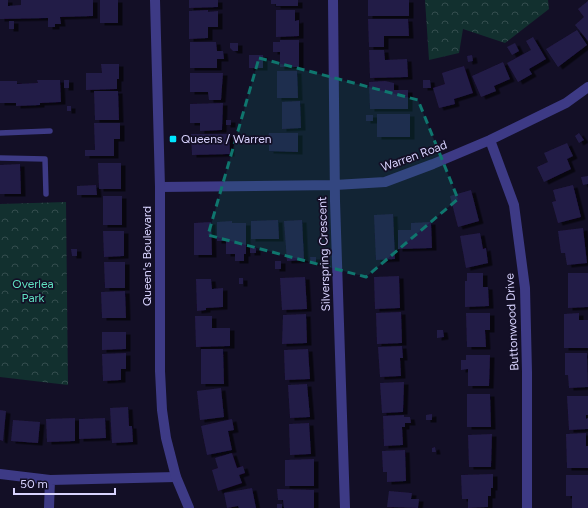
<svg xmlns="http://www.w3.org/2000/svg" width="588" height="508" font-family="Figtree,sans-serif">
<defs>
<pattern id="forest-crowns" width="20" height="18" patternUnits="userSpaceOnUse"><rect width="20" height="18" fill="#12302f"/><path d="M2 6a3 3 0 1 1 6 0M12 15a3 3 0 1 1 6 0" fill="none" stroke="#344d4e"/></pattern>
<filter id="shadow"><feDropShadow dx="4.5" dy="2.5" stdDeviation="0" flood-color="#0009"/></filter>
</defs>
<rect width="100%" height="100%" fill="#130f26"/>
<path fill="url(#forest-crowns)" d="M425,0H548L549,9L505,43L463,29L459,53L429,60Z
M66,202L68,385L0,377V204Z"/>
<path fill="#241b47" filter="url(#shadow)" d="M0,0H8V6L21,5V0H93V16L60,17L61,24H55V27H48V18L0,19Z
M100,0H118V23H100Z
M189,0H218V7L189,8Z
M271,0H298V6H276V4H271Z
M368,0H409V16H368Z
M588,1V41L575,25L584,17L578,9Z
M208,10V12L218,11V27H208V38L189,39V11Z
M276,10H295V21L299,20V36L276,37Z
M368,19H408L409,36H384V47H369Z
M9,21H14V29H9Z
M577,30L587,45L558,67L546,49Z
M533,37L546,59L529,69L532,74L518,82L507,63L531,50L526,41Z
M280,40H299V67H280V52H273V42H280Z
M190,42H216L217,51H223L224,59H217V68H190Z
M230,43H238V51H233L230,48Z
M515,43L519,51L512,55L507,47Z
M369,50H384L385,60L407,59L408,77L370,78Z
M249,55H263V68H249Z
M472,55L473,61L468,62L467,56Z
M503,62L510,79L494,86L496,91L481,97L472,76Z
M101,64H119V79H117V89L86,90V73H102Z
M464,66L473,93L454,99L455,104L439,108L433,88L445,84L442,73Z
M277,71H297L298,98H277Z
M190,73H223L221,100H209L208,92H190Z
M37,80H60L61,102L40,103V105L16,106V103H0V81H17V84L38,83Z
M64,80H69V88H64Z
M423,80H430L431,88H423Z
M385,81L394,83V90H408V109H370L369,82Z
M94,91H118L119,120H95Z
M300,101L301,128L282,129V102Z
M223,103L222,130L200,131V123H190V104Z
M67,106H71V111H67Z
M377,114H410V137H377Z
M366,115H373V121H366Z
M226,120H231V125H226Z
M94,123H120V139H114V156H85V150H95Z
M269,133H298V152L269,151V142H265V136H268Z
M579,133L584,140L579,143L575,136Z
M191,134H229L230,154L192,155Z
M567,143L573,156L567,159L571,169L544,182L537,167L548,162L544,153Z
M98,163H121V189H99Z
M20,164L21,194H0V165Z
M588,176V184L583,185L581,177Z
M96,185L97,195H77V186Z
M573,185L581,217L558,223L552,202L556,201L553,190Z
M471,190L479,221L458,227L450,196Z
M103,196H122V225H103Z
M393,214L395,259L376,260L374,215Z
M278,220L279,239H251V221Z
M302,220L304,260L287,261L284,221Z
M232,221V223H246V254H244V261H235V254H226V241H217V222Z
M211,222L212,255H194V223Z
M431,222L432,248L398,249V230H411V223Z
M583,228L587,263L567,265L565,253H561L558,231Z
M103,231H124V256L104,257Z
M480,233L483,249L486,248L488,263L466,268L460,236Z
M250,248H256V253H250Z
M71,249H77V256H72Z
M310,257H316V263H311Z
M275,261H281V269H275Z
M104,262H125V288H105Z
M467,273H483V287H488L489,306L465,307V281H467Z
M568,273H588V307L568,308Z
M399,276L400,308L375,309L374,277Z
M305,277L307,309L282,310L280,278Z
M239,278H243V284H239Z
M196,279H211L212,289L223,288V307L206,308V310L197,311Z
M125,291L126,318H102L101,292Z
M401,312L402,343L377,344L376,313Z
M466,313H490V330H485L486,347H467Z
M579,313V320H588V348H564V314Z
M306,314L307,343L282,344L283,315Z
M195,316H212V328H230V346L196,347Z
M437,330H443L444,337L437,338Z
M102,332H126V349L102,350Z
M402,346L403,358H400L401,376L380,377L378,347Z
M201,349H223L224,384H201Z
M308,349L310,379L285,380L284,350Z
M126,353V369H121V380L103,381L102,354Z
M565,353H587L588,387L569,388L568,375H565Z
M466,355H490L489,386H468V369L461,370V360H466Z
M404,382L403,412L382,413L380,383Z
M307,384L310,417L290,418L288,385Z
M221,388L224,417L200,420L197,391Z
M467,394H490L491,427H467Z
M567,396H588V415H586V419L588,418V429L569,430Z
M128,407L129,426H132L133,442L112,443L110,408Z
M0,410L6,411L3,441L0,440Z
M432,414V420H426V415Z
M404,415V417H410L411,423H405V427H402L403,445L384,446L383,416Z
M75,418V441L47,442L46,419Z
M105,418L106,438L79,439V419Z
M232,419L234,430L228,431L232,450L207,455L201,426Z
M13,420L40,422L38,443L11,441Z
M309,423L311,454L290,455L289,424Z
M586,433V446H588V468H567L566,434Z
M492,434L491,467H469L468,435Z
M435,447L436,452H432V448Z
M405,450L406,481L387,482V472H383L382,451Z
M232,453L237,468L243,466L245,473L239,475L242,483L218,491L212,470L218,468L215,458Z
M314,459V486H285V460Z
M493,474V488H491V496H488V507L468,508V499H462L461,475Z
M566,475H588V508H572V496H566Z
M252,488L256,508H239L238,506L227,508L224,493Z
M277,489L314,490V508H284L283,500H278Z
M389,491L412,493L411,499H419L418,508L387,507Z
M277,504H282V508H277Z"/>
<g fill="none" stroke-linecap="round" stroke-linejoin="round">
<path stroke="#3d3a85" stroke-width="5.5" d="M0,133L50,131
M0,158L45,159L46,194"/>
<path stroke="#3d3a85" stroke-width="10" d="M333,0L335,201L345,508
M490,140L514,205L525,288L527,372V508
M160,187L335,185L385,182L433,164L490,140L566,103L588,87
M0,474L50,480L176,477
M49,508L50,480"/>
<path stroke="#3d3a85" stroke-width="10" d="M155,0L160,187V371L162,410L166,438L176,477L189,508"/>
</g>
<path fill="#0f766e" fill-opacity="0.2" stroke="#0f766e" stroke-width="3" stroke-dasharray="8 5" stroke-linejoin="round" d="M259,58L418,100L458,199L366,277L208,235Z"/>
<rect fill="#00e5ff" stroke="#130f26" stroke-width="1.5" x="169" y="135" width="8" height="8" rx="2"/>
<g text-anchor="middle" stroke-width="3.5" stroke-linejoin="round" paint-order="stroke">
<g font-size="12" fill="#d9d4ff" stroke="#130f26" text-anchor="start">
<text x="181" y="143">Queens / Warren</text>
</g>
<g font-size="12" fill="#d9d4ff" stroke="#130f26">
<text transform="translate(414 156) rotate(-20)" y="4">Warren Road</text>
<text transform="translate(324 254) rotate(-92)" y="4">Silverspring Crescent</text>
<text transform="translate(147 256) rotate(-90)" y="4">Queen's Boulevard</text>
<text transform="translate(512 322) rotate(-93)" y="4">Buttonwood Drive</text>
</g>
<g font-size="12" fill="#5fe0c0" stroke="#130f26">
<text x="33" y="288">Overlea<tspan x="33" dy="14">Park</tspan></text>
</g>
</g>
<path d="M14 488v6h101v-6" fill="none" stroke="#d9d4ff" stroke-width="2"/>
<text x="20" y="488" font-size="12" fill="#d9d4ff" stroke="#130f26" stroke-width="3" paint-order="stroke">50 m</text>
</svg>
